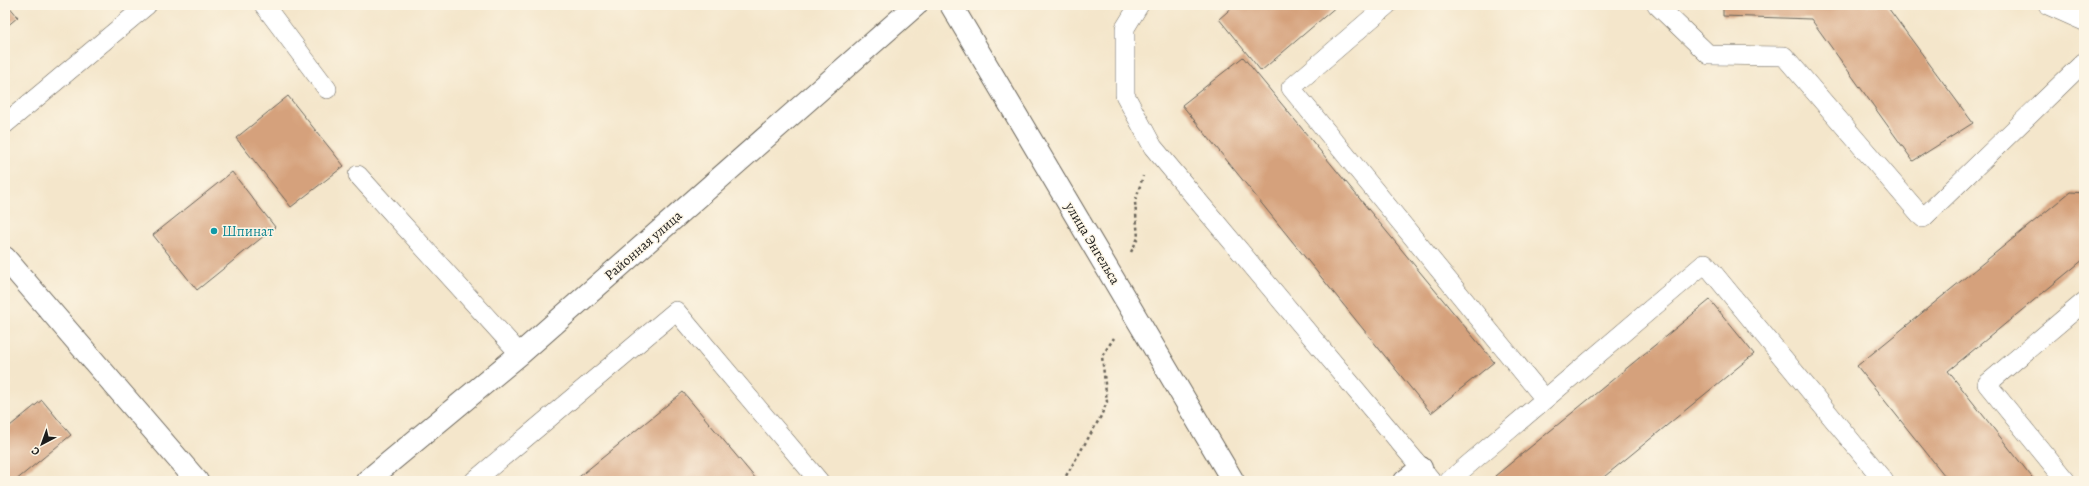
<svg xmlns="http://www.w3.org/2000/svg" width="2089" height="486" font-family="Alegreya,serif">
<rect width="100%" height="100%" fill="#fcf5e5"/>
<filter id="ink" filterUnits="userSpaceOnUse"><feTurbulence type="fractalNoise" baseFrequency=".025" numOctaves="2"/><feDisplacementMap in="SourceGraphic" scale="8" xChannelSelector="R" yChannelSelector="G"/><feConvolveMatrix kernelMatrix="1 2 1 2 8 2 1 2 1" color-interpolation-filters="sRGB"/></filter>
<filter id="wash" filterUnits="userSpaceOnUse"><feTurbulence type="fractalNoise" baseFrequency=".012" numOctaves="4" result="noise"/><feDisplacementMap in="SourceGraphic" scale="16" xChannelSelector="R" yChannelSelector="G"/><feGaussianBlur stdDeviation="0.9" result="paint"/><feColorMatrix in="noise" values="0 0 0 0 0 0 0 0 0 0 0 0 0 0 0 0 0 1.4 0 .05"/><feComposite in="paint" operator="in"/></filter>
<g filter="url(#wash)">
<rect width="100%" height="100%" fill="#f4e6cb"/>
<g id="blocks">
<path fill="#d5a17b" d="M5,5H8L18,17L5,28Z
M1235,5H1338L1261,71L1219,19Z
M1723,5H1886L1973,123L1913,161L1811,19L1723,16Z
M1243,57L1494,362L1431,413L1182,105Z
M288,96L344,166L291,207L236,138Z
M232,172L275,227L197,290L153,235Z
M2070,192L2084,193V259L1948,371L2035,481H1949L1857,366Z
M1710,300L1754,354L1599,481H1499L1495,476Z
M683,392L756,479L753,481H574Z
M42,400L71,435L15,481H5V430Z"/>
</g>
</g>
<g filter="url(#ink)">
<use href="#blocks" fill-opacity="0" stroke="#686359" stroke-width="1"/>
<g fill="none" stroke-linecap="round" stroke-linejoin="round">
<g stroke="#686359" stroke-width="20">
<path id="service" d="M264,5L327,89
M1139,5L1125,28V95L1153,147L1432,481
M1387,5L1291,88L1545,399
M1657,5L1709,55L1784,56L1923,218L2084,62
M2048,5L2084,21
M5,124L147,5
M358,175L520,354
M474,481L676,311L819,481
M1449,481L1705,263L1884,481
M2066,481L1987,384L2084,302"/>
</g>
<g stroke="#686359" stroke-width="24">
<path id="minor" d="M5,258L197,481
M1405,481L1421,468"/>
</g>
<g stroke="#686359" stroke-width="24">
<path id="tertiary" d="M951,5L1233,481"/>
</g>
<g stroke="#686359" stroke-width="24">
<path id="secondary" d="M367,481L520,354L916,5"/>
</g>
<path stroke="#686359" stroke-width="2.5" stroke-dasharray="3 3" stroke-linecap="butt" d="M1131,252L1138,238L1135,202L1143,176
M1063,481L1100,418L1107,402L1102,356L1114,338"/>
<use href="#service" stroke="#fff" stroke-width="19"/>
<use href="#minor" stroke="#fff" stroke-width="22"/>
<use href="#tertiary" stroke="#fff" stroke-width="22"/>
<use href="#secondary" stroke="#fff" stroke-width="22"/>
</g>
</g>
<circle fill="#0f9aa8" stroke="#fcf5e5" stroke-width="1.5" cx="214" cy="231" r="4"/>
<g text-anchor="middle" stroke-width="3" stroke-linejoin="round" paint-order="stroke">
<g font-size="14" fill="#0d838f" stroke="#fcf5e5" text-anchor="start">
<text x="222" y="236">Шпинат</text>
</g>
<g font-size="14" fill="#1c1c1c" stroke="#fcf5e5">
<text transform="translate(1093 243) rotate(59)" y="5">улица Энгельса</text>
<text transform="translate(643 245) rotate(-41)" y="5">Районная улица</text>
</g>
</g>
<rect width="2089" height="486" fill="none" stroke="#fcf5e5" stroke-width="20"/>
<g transform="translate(42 444) rotate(221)" stroke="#fcf5e5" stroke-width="3" paint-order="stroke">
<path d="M0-3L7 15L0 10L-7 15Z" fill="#1c1c1c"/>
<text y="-6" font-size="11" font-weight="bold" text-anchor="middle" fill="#1c1c1c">С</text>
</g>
</svg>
